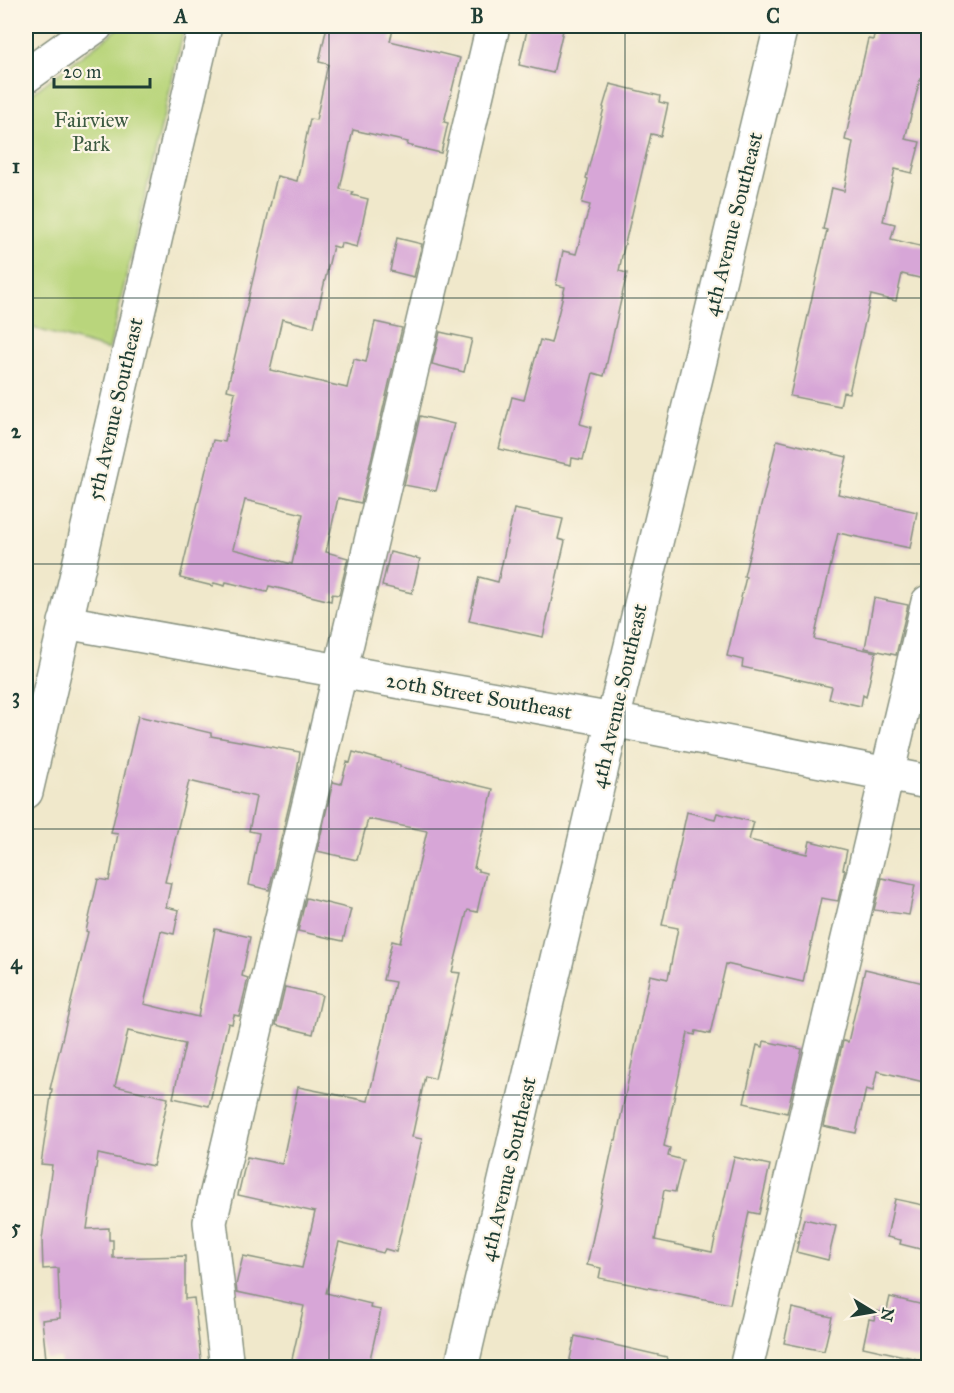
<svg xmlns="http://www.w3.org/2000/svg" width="954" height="1393" font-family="'IM FELL Great Primer',serif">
<rect width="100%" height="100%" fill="#fcf5e5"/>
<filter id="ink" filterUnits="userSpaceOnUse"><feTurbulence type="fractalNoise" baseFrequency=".0167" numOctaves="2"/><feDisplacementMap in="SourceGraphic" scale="12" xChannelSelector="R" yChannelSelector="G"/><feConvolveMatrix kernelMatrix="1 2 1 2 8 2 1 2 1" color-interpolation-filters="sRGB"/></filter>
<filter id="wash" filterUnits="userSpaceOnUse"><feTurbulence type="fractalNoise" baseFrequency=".008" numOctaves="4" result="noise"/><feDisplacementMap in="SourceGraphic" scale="24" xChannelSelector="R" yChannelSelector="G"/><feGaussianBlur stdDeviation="1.35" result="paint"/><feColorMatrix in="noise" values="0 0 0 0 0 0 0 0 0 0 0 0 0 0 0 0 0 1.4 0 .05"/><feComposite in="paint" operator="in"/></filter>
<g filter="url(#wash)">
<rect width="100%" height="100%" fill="#f0e8cb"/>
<path fill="#b9d57b" stroke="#6c8958" stroke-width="1.5" d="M122,26H184V29L109,350L26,326V98Z"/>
<g id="blocks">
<path fill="#d7a6d7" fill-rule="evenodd" d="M327,26H394L390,41L460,58L444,122L448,123L441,153L407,145L408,142L353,130L340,189L353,192L352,195L368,199L357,247L341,243L340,248L333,246L314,327L282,319L270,370L347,388L354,359L366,362L375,322L402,328L361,503L338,498L326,552L348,558L339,595L332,594L331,601L269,586L267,592L226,582L225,586L214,583L213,586L180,578L213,440L225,442L235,392L227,390L277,176L297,181L310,119L316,120L328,64L319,62ZM245,500L303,514L292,564L233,549Z
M528,26H564L553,73L519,65Z
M876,26H928V54L923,79H920L905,139L920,142L912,173L895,169L883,221L895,224L891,239L928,248V280L902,274L896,301L871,295L849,393L843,392L840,406L790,396L827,230L823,229L832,188L844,191L853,142L845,140L868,39L873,40Z
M610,84L660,96L659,102L668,104L661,136L651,134L622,256L619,271L627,273L604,376L593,373L580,424L591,427L583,460L572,458L571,465L499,449L512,397L524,400L540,340L551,343L565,287L556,285L563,251L576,254L590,205L582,203L588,179L586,178L604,108L603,107Z
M397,238L422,244L414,277L390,271Z
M440,332L472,339L464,372L432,364Z
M420,416L454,424L436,491L404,485Z
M777,440L847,457L838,494L917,512L910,548L838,533L814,639L876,652L866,697L863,695L861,706L829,699L832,687L742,667L743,660L727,656L746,577L744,576Z
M514,509L563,519L558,539L565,541L543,637L469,621L479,577L498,582Z
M390,552L420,559L412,593L382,586Z
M874,598L908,605L896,655L865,648Z
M138,716L211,733V736L300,752L297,772L269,890L249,885L259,833L249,831L256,797L189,781L165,882L171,883L166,907L179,910L174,934L161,931L144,1004L198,1017L215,929L250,937L242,976L248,978L239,1016L234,1015L232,1024L228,1023L209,1106L173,1098L185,1044L128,1031L115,1086L168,1098L153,1166L98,1154L87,1229L109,1228V1240H113V1258L185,1256V1299L194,1298L202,1368H61L60,1358L46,1359L42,1320L60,1318L58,1268L43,1269L42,1240L52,1165L41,1164L52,1089H50L88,932L86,931L98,879L109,881L118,834L111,833Z
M353,752L400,765V767L493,789L474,868L478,869V871L486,873L477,912L468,910L467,912L452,972L460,973L435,1079L425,1076L412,1137L422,1139L396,1252L385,1249L383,1253L339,1242L326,1293L371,1304L370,1308L381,1310L368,1368H290L304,1306L237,1292L236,1285L243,1256L302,1268L315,1212L238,1195L247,1157L282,1164L298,1087L368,1101L395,982L383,980L392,941L400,943L427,831L368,819L357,860L317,851L333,782L341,784L347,762L350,763Z
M687,812L715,819L717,813L754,822L749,840L807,854L810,841L847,850L843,869L845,870L838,901L821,898L803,982L726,964L710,1034L696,1031L695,1035L688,1033L664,1146L670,1148L668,1156L683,1160L675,1192L664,1190L655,1240L712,1252L734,1157L770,1165L759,1214L749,1212L730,1304L599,1278L601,1268L587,1265L614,1140H616L650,975L668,979L678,928L662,925Z
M882,878L915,885L909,915L874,910Z
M306,898L351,909L343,941L298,931Z
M865,969L928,984V1083L877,1071L873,1091L866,1089L856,1133L823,1126L843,1041L848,1042Z
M285,987L322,995L313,1034L276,1025Z
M764,1041L802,1049L787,1113L744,1103L757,1045L763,1047Z
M895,1199L928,1206V1251L900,1244L901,1240L887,1237Z
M804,1219L836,1226L828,1260L796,1252Z
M890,1297L928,1306V1332L922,1360L863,1347L869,1319L874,1320L877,1311L886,1314Z
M792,1308L832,1317L824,1351L784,1343Z
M575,1336L667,1357L665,1368H568Z"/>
</g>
</g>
<g filter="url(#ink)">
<use href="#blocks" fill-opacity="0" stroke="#889280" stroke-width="1.5"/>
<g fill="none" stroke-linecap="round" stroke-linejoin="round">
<g stroke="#889280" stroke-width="36">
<path id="minor" d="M26,76L96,26
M65,622L613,720L928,782
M26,792L205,26
M227,1368L210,1222L493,26
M461,1368L613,720L781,26
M746,1368L928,602"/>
</g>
<use href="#minor" stroke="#fff" stroke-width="33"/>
</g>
</g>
<path fill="none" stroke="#1f3d34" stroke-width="1.5" stroke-opacity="0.55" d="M329,26V1368M625,26V1368M26,298H928M26,564H928M26,829H928M26,1095H928"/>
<g text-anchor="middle" stroke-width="4.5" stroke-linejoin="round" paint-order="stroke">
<g font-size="21" fill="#3e5b42" stroke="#fcf5e5">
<text x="91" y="127">Fairview<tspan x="91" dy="24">Park</tspan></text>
</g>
<g font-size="21" fill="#1f3d34" stroke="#fcf5e5">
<text transform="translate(733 224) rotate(-76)" y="7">4th Avenue Southeast</text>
<text transform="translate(115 409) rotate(-77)" y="7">5th Avenue Southeast</text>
<text transform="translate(479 696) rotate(10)" y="7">20th Street Southeast</text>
<text transform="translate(619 696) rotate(-77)" y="7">4th Avenue Southeast</text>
<text transform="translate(508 1169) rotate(-77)" y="7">4th Avenue Southeast</text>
</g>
</g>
<rect width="954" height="1393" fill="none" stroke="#fcf5e5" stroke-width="66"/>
<g transform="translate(873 1312) rotate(101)" stroke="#fcf5e5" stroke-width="4.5" paint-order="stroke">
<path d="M0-4.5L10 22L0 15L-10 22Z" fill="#1f3d34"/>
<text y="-9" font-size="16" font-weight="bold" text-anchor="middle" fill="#1f3d34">N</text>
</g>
<path d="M54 78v9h96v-9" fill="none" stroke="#1f3d34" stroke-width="3"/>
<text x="63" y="78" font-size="18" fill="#1f3d34" stroke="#fcf5e5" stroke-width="4.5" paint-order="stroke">20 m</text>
<rect x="33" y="33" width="888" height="1327" fill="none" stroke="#1f3d34" stroke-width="2"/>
<g font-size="20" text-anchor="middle" font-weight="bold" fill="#1f3d34">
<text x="181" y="23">A</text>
<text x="477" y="23">B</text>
<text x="773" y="23">C</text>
<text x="16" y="173">1</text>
<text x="16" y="438">2</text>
<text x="16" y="703">3</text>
<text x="16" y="969">4</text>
<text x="16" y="1234">5</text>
</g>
</svg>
